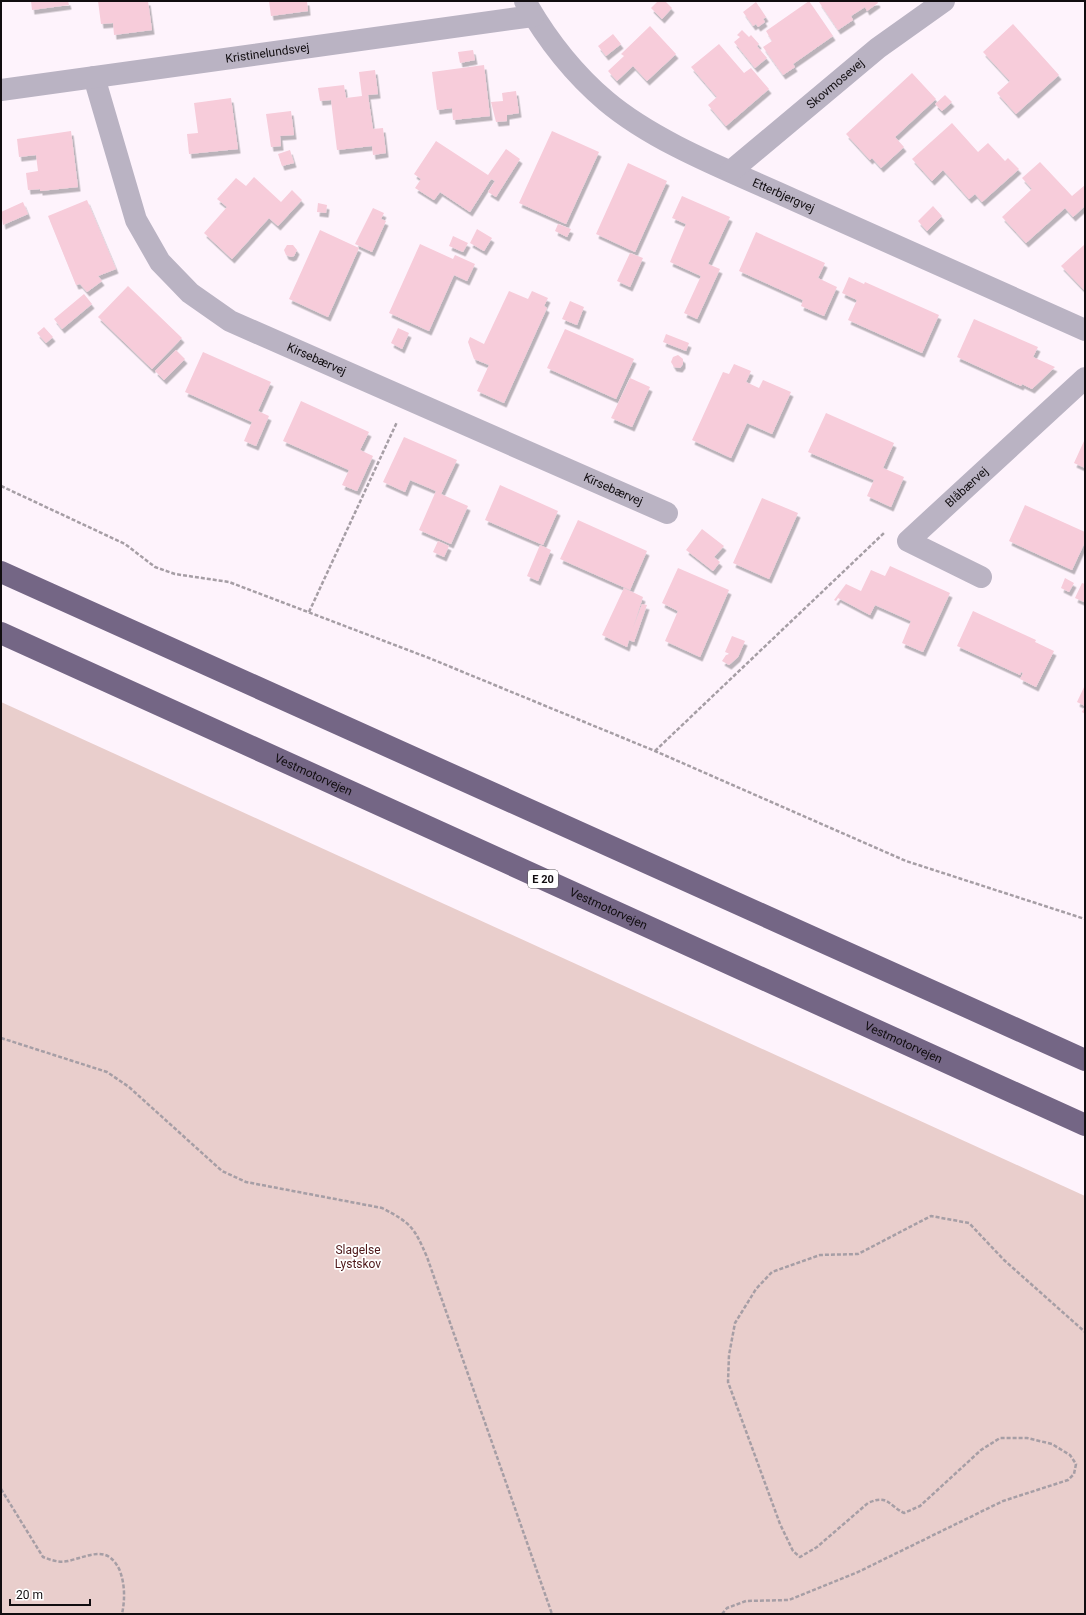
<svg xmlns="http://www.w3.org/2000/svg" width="1086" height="1615" font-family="Roboto,sans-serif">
<defs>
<filter id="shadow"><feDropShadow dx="2.5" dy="4.5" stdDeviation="0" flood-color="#0004"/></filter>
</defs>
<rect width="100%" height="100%" fill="#fef3fc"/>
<path fill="#e9cecc" d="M1,702L1085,1196V1614H1Z"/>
<path fill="#f7ccda" filter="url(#shadow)" d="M31,1H68L69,5L32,10Z
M98,1H148L152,30L114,35L113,23L101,24Z
M269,1H307L308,11L271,16Z
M658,1H665L672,8L662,19L651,8Z
M809,1L833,36L793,64L795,67L783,75L763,47L772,41L766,31Z
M821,1H877L878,3L867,11L865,7L851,16L853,20L838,30L819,2Z
M756,2L766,17L763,19L765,22L758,27L756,24L753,26L743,12Z
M1013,24L1059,75L1016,114L997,93L1010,81L983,52Z
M650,26L676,54L647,81L633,66L617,81L608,71L624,56L621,54Z
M742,30L749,37L751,35L759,44L757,46L767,58L755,68L734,42L740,37L737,35Z
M613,34L621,44L606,56L598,46Z
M719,44L744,73L751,68L769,89L726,126L708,105L717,97L691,67Z
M473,50L475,60L460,63L458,52Z
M484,65L490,116L453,120L452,108L437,110L432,72Z
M375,70L378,94L368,95L373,129L383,128L386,153L373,155L372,146L337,150L331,100L320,101L318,88L344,85L346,98L362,96L359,72Z
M912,73L936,99L895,137L904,147L881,168L872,158L870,160L846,134Z
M516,91L519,113L507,115V121L496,122L491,102L503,101L502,93Z
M945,95L952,102L942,111L935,104Z
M231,98L238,149L189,154L187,134L198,133L194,103Z
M291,111L294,135L280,136L281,146L271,147L266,114Z
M952,123L978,152L988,143L1005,161L1008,158L1019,169L982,202L975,194L969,199L943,170L932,181L912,159Z
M71,131L78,187L40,191V189L28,190L26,173L38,171L36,155L19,157L17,139Z
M552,131L599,152L566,224L519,203Z
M436,141L488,175L506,149L520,159L496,197L488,192L495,181L491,179L470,212L440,192L434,200L415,188L421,179L414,174Z
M290,150L294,163L282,166L278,154Z
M1040,162L1072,196L1085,185V206L1073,217L1065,208L1026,243L1002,217L1032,189L1022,178Z
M628,163L667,181L635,252L596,234Z
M254,177L281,202L292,190L302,200L278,226L269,218L232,259L204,233L227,207L217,199L236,178L246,186Z
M682,196L730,217L708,264L720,269L697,319L684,313L701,276L670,262L686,224L672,218Z
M87,200L116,269L98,276L102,281L87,292L80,284L76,285L48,216Z
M23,202L28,214L3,225L1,212Z
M318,203L327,205L326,213L317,212Z
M933,206L942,216L927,231L918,221Z
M373,208L384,213L381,219L386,221L372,252L355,244Z
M558,224L571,229L567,237L555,231Z
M477,229L492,238L484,251L470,243Z
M320,230L359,248L328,317L289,299Z
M756,232L825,263L818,278L837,287L824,316L801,306L803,300L739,271Z
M453,236L468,243L463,252L449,246Z
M420,244L453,259L455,255L475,264L467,281L454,275L429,331L389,313Z
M1085,244V291L1061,266Z
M287,245H293L297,250L294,256L291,257L286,255L284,250Z
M630,253L643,258L630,287L617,281Z
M849,277L864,284L865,282L939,315L922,353L848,320L857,300L842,293Z
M128,286L182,338L152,369L98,317Z
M509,291L528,299L532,291L548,298L544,306L547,308L504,403L477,391L489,365L474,359L468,342L470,337L484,344Z
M84,294L92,304L62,329L54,319Z
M570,301L584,307L577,325L562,319Z
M974,319L1038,347L1033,357L1055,367L1032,389L1022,384L1021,386L957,357Z
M44,327L53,337L46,343L37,333Z
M398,328L409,333L402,349L391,343Z
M565,329L634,359L616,399L547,368Z
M666,334L689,343L686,351L663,342Z
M176,350L185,359L164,380L155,371Z
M203,352L271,382L258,411L269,416L256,446L244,441L252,422L185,392Z
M678,355L683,359V364L680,368L674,367L671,362L673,357Z
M734,364L751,371L746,382L759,388L763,380L791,392L772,434L747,423L731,458L692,440L723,372L729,374Z
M630,378L650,387L632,427L611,418Z
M301,401L369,432L360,450L373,456L357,491L342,485L349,470L283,441Z
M826,413L894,443L883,468L904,477L891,507L867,496L874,480L808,452Z
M404,437L457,460L441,494L468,506L451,544L419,530L436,491L410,480L405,492L383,482Z
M1084,441L1085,442V468L1074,463Z
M500,485L558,511L543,545L485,520Z
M762,498L798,513L769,579L733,563Z
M1025,505L1085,532V542L1072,570L1009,541Z
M578,520L647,551L630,590L560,559Z
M702,529L724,546L714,557L720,562L713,571L686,550Z
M438,541L449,546L444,557L433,552Z
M540,545L551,550L538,581L527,576Z
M890,566L950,593L923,652L902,643L911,621L875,605L870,615L838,598L836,601L834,600L846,584L861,591L871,570L885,576Z
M678,568L729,590L700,657L665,641L678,611L662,603Z
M1065,578L1074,583L1069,592L1061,588Z
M1082,583L1085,584L1084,602L1075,598Z
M624,588L643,597L633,628L642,604L647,605L634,642L629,640L627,647L602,635Z
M973,611L1036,640L1035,642L1054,651L1036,687L1020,679L1023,673L1021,672L1020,675L957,646Z
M732,636L745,641L738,657L729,665L722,661L726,655L730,654L725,652Z
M1085,685V714L1082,712L1085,706L1077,702Z"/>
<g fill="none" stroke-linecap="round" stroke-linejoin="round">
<path stroke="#a69ea5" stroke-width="2.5" stroke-dasharray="4 2" stroke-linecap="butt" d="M1,486L125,544L155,567L175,574L229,582L429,658L655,751L906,861L1085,919
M309,612L397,422
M655,751L884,533
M1,1038L107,1072L129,1087L222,1171L246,1182L382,1208C411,1223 414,1227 427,1257L552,1614
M1,1489L43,1557C51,1560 59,1563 68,1561C90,1556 108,1544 120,1571C125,1585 125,1600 122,1614
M722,1614L727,1608L746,1601L789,1600L858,1572L1003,1501L1068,1480L1074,1474L1076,1464L1070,1455L1052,1444L1027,1438H1000L981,1450L920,1506L904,1513C888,1505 888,1494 868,1503L817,1547L800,1557L793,1551L780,1524L728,1382L729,1355L735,1323L756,1289L772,1272L820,1255L858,1254L931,1216L969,1223L1004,1260L1085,1332"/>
<g stroke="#bab3c3" stroke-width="22">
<path id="s1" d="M525,1C546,38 573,73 606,101C657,144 733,172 794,200C891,243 988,287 1085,330"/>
<path id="s2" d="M94,77L136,220L160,262L190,293L230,321L667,513"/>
<path id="s3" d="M1,90L533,16"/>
<path id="s4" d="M731,171L878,48L944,1"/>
<path id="s5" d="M981,577L908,541L1085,378"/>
</g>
<g stroke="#746685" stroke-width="22">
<path d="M1,572L1085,1060"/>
<path id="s6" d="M1,633L1085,1125"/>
</g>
</g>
<g text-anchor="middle" stroke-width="3.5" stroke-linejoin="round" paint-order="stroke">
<rect fill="#fff" stroke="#585658" stroke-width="1" x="528" y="870" width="30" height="18" rx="3"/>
<g font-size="11" font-weight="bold" fill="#110d10">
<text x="543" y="883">E 20</text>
</g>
<g font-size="12" fill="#110d10" stroke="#fff">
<text dy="4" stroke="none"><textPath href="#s3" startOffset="269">Kristinelundsvej</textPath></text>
<text dy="4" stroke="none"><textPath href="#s4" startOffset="136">Skovmosevej</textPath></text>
<text dy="4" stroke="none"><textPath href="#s1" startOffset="331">Etterbjergvej</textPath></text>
<text dy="4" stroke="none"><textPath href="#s2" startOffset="384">Kirsebærvej</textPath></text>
<text dy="4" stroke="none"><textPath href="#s5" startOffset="161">Blåbærvej</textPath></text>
<text dy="4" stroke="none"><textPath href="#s2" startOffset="708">Kirsebærvej</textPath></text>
<text dy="4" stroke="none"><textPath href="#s6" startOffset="343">Vestmotorvejen</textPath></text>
<text dy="4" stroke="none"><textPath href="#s6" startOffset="667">Vestmotorvejen</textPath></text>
<text dy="4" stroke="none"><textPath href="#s6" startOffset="991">Vestmotorvejen</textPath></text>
</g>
<g font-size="12" fill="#4e1819" stroke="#fff">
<text x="358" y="1254">Slagelse<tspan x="358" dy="14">Lystskov</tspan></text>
</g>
</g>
<rect width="1086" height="1615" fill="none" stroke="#110d10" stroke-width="4"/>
<path d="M10 1599v6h80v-6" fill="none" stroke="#110d10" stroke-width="2"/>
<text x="16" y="1599" font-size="12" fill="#110d10" stroke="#ffffff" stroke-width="3" paint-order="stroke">20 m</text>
</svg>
